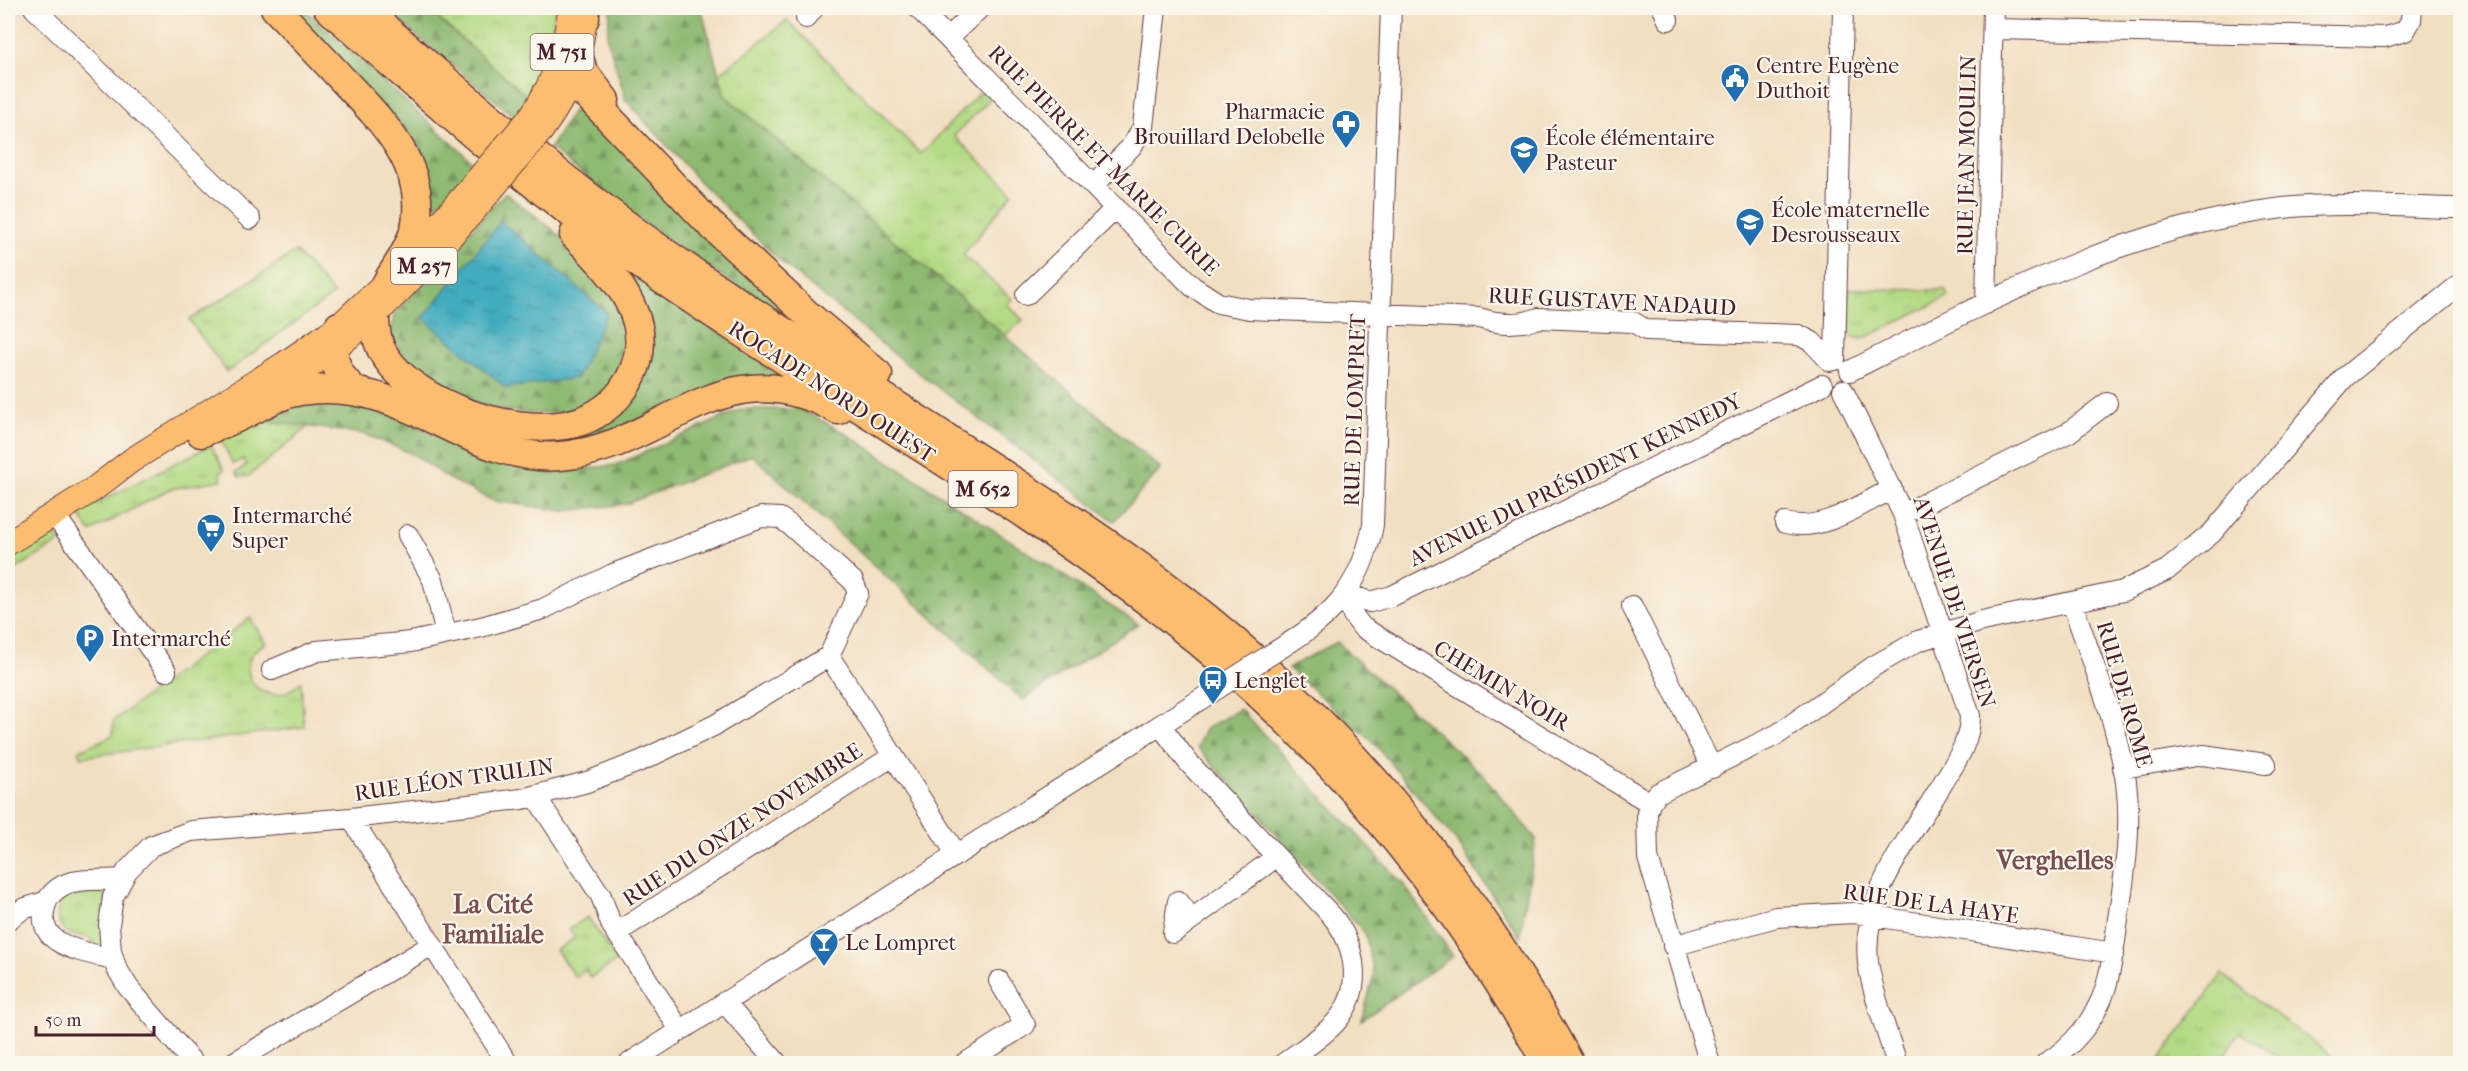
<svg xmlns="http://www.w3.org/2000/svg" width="2468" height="1071" font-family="'IM FELL French Canon',serif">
<defs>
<pattern id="grass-tufts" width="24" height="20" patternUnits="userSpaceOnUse" patternTransform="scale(1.5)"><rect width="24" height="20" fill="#b3da84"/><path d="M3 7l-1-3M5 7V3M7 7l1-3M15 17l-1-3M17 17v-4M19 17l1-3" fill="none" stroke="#9bbb72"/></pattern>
<pattern id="forest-firs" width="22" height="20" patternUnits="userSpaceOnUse" patternTransform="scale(1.5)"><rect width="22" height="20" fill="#8eba72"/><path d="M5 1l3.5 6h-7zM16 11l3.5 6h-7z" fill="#76975e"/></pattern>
<pattern id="water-ripples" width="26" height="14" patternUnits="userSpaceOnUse" patternTransform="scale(1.5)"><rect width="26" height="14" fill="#3facbe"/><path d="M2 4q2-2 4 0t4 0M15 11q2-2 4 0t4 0" fill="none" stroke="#378b9b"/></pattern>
</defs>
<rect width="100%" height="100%" fill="#fbf7ec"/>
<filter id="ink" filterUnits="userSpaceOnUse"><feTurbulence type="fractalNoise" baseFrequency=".0167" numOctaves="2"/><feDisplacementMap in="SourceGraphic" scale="12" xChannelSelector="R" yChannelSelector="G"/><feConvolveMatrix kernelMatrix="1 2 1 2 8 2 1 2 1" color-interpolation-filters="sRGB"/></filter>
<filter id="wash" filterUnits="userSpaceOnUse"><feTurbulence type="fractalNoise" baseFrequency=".008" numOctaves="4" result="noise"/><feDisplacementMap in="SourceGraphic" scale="24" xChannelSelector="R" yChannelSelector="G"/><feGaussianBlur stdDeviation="1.35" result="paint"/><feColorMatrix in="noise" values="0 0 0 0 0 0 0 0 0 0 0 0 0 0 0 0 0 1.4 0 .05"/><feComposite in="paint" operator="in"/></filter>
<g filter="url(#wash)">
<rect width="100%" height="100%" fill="#f1dfc1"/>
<path fill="url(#grass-tufts)" stroke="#7e7c58" stroke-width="1.5" d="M426,8H556L547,51L529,98Z
M787,20L921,154L982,90L991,98L954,136L1013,193L963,255L1012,299L1007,304L1023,320L1004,336L725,96L719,74Z
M296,252L334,294L227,372L189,320Z
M1848,289L1945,290L1948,297L1863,339L1852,337L1848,328Z
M260,420L310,425L249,476L239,477L236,472L247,465L243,459L233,464L221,440Z
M211,445L224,470L220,473L222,480L170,489L90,532L80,516L81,511Z
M50,533L62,541L8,574V560Z
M250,618L266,643C226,662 260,719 301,682L304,727L82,757L78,751L113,735V721Z
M106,887L105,945L99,949L87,937L66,933C54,920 55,910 66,897L89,894L94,888Z
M588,917L617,961L590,978L586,970L575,977L556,950L575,938L569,929Z
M2222,974L2341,1063H2301L2297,1061L2288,1063L2240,1032L2219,1063H2157Z"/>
<path fill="url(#forest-firs)" stroke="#6c6c4e" stroke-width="1.5" d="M288,8H303L476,165L447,200L428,207V166L414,140Z
M384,8H426L529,98L516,118Z
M611,8H701L725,96L1161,469L1114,521L903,361L782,263L699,181L626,100L607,37Z
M580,100L852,365L633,215L550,148Z
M505,193C547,224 592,257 619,303C626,316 625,339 622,352C620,366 616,384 606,394C570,429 470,411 433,384C416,371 403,355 391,337L394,314Z
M621,268L793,381L610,439L532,446L499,432L628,396Z
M353,399L484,455L543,473L616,465L742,409H800L845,433L1138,624L1023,700L752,455L626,504L564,511L494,501L449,479L413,454L364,434L260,420L286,405Z
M1337,642L1483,775L1536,839L1520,937L1457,842L1373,742L1288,668Z
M1240,709L1404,885L1453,956L1362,1020L1374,974L1365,933L1197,747L1205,729Z"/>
<path fill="url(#water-ripples)" stroke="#446674" stroke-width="1.5" d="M501,221L607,313L577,378L506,388L423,318Z"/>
</g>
<g filter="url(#ink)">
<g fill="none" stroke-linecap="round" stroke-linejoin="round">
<g stroke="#633c42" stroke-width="22">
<path id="minor" d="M34,8L250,219
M918,8L1192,286L1218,303L1249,309L1479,318C1498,324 1520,325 1539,318L1633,322L1646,330L1799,335L1812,342L1830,361
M1663,8L1668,20
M806,18L814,8
M1993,29L2385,37L2405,31L2411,20L2412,8
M948,38L980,8
M1094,185L1132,146L1143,127L1156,8
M1026,295L1116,208
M1986,304L1993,8
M1835,360L1843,8
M1850,371C1990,300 2125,227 2283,208C2341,202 2402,207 2460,208
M1843,390L1903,514L1970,716C1970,745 1952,767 1938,791C1907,842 1861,898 1868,962C1873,996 1887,1031 1897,1064
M54,514L166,671
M1903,514L2068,433L2107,403
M1785,523C1822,533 1859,505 1892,489
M408,535L433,580L446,634
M1347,594L1370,602L1392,596L1822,385
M1347,594L1353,615L1362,627L1650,803
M1632,606L1712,768
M1273,653C1329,619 1360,592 1373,525L1391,8
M829,656L957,855
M1160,725L1188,762L1332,916C1357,947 1364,991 1335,1023C1320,1039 1300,1051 1283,1064
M2123,768L2203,755L2266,764
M536,797L601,896L611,924L680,1030
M351,818L508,1064
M1192,919L1178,901L1173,933L1276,857
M8,920L23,909L47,901
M616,933L893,756
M1673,946L1776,917L1854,913L2114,953
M113,959C86,952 35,947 45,907C47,897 56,888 66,884C82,878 104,881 122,879
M724,1002L778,1064
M194,1064L128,987L116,967L111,951L109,925L113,897L127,871L151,846L191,831L351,818L522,799L587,782L643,760L715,725L829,656L858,593L853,581L790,525L780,518L761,517L613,574L543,609L481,627L411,642L317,651L272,670
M231,1064L432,945
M628,1064L1220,687
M964,1064L1025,1025L999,981
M1710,1064L1648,858L1647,813L1650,803L1658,793L1778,734L1874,666L1918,641L1982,621L2123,591L2167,570L2212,533L2345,377L2460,284
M2045,1064C2072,1047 2095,1020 2105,990C2112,967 2115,942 2118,919C2125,873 2132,828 2126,782C2117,721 2092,661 2072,603"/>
</g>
<g stroke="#633c42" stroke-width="26">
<path id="major" d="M529,119C553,86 563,53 570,13
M541,131C576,83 577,64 587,8
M285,382C364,335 410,281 471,214
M8,543L94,489L132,460L284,364L339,326L388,280L453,208"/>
</g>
<g stroke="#633c42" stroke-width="31">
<path id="highway" d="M275,8C297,31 319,54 341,78C378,117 426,162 416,223C412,244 399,263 388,280
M328,8C434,102 540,196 657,276C825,392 1008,493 1168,617C1324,739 1451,891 1547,1064
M363,8C460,94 560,179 667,254C767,323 871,388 973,455C1046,502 1120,549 1188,603C1349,730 1473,883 1570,1064
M585,18V8
M579,58L583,71L605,100
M546,95C563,85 573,84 589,97L709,223L808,315L878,374
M375,317C375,331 377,344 385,356C418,406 508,434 565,425C587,422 609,409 622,391C667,331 617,276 574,235
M339,326C329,352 333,372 355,390
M201,433C215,427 229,422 243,415C262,406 279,394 301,391C407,375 466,463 560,456C665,448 722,344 838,410"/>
</g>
<use href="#minor" stroke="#fff" stroke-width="20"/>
<use href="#major" stroke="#fcbd6f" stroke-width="24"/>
<use href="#highway" stroke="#fcbd6f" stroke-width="28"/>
<g stroke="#633c42" stroke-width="22" stroke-linecap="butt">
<path id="minor-bridge" d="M1220,687L1273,653"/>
</g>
<g stroke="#633c42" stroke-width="26" stroke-linecap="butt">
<path id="major-bridge" d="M453,208L529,119
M471,214L541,131"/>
</g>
<use href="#minor-bridge" stroke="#fff" stroke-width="20"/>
<use href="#major-bridge" stroke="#fcbd6f" stroke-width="24"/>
</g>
</g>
<defs>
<g id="civic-pin" transform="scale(1.5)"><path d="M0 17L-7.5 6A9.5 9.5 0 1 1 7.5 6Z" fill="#1f6fb2" stroke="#fbf7ec"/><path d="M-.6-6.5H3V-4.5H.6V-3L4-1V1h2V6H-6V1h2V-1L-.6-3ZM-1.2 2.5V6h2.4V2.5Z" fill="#fff"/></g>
<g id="pharmacy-pin" transform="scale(1.5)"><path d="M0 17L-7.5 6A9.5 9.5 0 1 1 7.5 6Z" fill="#1f6fb2" stroke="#fbf7ec"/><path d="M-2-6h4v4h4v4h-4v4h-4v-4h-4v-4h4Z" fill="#fff"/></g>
<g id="school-pin" transform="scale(1.5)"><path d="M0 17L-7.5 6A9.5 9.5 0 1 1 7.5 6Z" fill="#1f6fb2" stroke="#fbf7ec"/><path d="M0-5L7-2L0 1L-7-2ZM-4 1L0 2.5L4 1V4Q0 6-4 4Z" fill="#fff"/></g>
<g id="supermarket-pin" transform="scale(1.5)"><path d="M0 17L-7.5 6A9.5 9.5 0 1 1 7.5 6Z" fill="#1f6fb2" stroke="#fbf7ec"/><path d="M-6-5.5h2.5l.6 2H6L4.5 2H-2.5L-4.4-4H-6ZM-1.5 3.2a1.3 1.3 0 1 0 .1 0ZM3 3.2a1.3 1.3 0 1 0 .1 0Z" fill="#fff"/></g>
<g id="parking-pin" transform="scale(1.5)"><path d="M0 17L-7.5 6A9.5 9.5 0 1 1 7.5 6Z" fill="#1f6fb2" stroke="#fbf7ec"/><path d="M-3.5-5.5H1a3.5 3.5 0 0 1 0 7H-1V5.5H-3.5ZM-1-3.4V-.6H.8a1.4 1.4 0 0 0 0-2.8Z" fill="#fff"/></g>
<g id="bus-pin" transform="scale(1.5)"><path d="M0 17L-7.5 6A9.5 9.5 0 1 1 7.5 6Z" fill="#1f6fb2" stroke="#fbf7ec"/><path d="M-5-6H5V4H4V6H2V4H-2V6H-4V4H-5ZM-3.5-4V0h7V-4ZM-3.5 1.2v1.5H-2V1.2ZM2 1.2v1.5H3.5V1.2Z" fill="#fff"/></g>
<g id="bar-pin" transform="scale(1.5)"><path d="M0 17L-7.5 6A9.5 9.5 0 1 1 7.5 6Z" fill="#1f6fb2" stroke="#fbf7ec"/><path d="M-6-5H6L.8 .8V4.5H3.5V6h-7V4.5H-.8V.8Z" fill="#fff"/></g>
</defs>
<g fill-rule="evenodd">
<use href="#civic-pin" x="1735" y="78"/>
<use href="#pharmacy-pin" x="1346" y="124"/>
<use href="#school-pin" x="1524" y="150"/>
<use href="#school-pin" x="1750" y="222"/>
<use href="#supermarket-pin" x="211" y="528"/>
<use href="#parking-pin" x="90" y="638"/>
<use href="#bus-pin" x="1213" y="680"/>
<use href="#bar-pin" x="824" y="942"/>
</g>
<g text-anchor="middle" stroke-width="4.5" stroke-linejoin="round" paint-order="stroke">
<g fill="#fbf7ec" stroke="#7f6065" stroke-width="1.5">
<rect x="530.5" y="34" width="63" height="36" rx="4.5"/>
<rect x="391" y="248" width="66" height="36" rx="4.5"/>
<rect x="948.5" y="471" width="69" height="36" rx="4.5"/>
</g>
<g font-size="21" font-weight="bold" fill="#4a1f2b">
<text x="562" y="59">M 751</text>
<text x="424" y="273">M 257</text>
<text x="983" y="496">M 652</text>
</g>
<g font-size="22" fill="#4a1f2b" stroke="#fbf7ec" text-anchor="start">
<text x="1756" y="73">Centre Eugène<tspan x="1756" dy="25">Duthoit</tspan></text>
<text x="1325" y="119" text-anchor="end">Pharmacie<tspan x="1325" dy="25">Brouillard Delobelle</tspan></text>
<text x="1545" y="145">École élémentaire<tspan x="1545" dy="25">Pasteur</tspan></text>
<text x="1771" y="217">École maternelle<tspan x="1771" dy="25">Desrousseaux</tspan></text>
<text x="232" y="523">Intermarché<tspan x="232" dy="25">Super</tspan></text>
<text x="111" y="646">Intermarché</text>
<text x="1234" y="688">Lenglet</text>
<text x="845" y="950">Le Lompret</text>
</g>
<g font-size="22" fill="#4a1f2b" stroke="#fbf7ec">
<text transform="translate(1966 155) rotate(-89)" y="8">RUE JEAN MOULIN</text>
<text transform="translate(1104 160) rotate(45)" y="8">RUE PIERRE ET MARIE CURIE</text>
<text transform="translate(1612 301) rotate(3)" y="8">RUE GUSTAVE NADAUD</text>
<text transform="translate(832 391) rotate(33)" y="8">ROCADE NORD OUEST</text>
<text transform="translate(1354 410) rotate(-88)" y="8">RUE DE LOMPRET</text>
<text transform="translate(1575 479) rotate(-26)" y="8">AVENUE DU PRÉSIDENT KENNEDY</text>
<text transform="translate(1955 602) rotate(72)" y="8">AVENUE DE VIERSEN</text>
<text transform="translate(1502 685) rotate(31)" y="8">CHEMIN NOIR</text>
<text transform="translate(2125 694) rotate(74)" y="8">RUE DE ROME</text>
<text transform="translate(454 779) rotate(-8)" y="8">RUE LÉON TRULIN</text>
<text transform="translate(742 824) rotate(-33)" y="8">RUE DU ONZE NOVEMBRE</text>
<text transform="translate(1931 903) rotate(8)" y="8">RUE DE LA HAYE</text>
</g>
<g font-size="26" font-weight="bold" fill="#7a4e4e" stroke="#fbf7ec">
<text x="2055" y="869">Verghelles</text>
<text x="493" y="913">La Cité<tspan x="493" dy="30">Familiale</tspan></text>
</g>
</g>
<rect width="2468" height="1071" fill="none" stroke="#fbf7ec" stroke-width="30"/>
<path d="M36 1026v9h118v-9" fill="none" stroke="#4a1f2b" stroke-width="3"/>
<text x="45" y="1026" font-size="18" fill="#4a1f2b" stroke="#fbf7ec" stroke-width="4.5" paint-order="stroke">50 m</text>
</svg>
